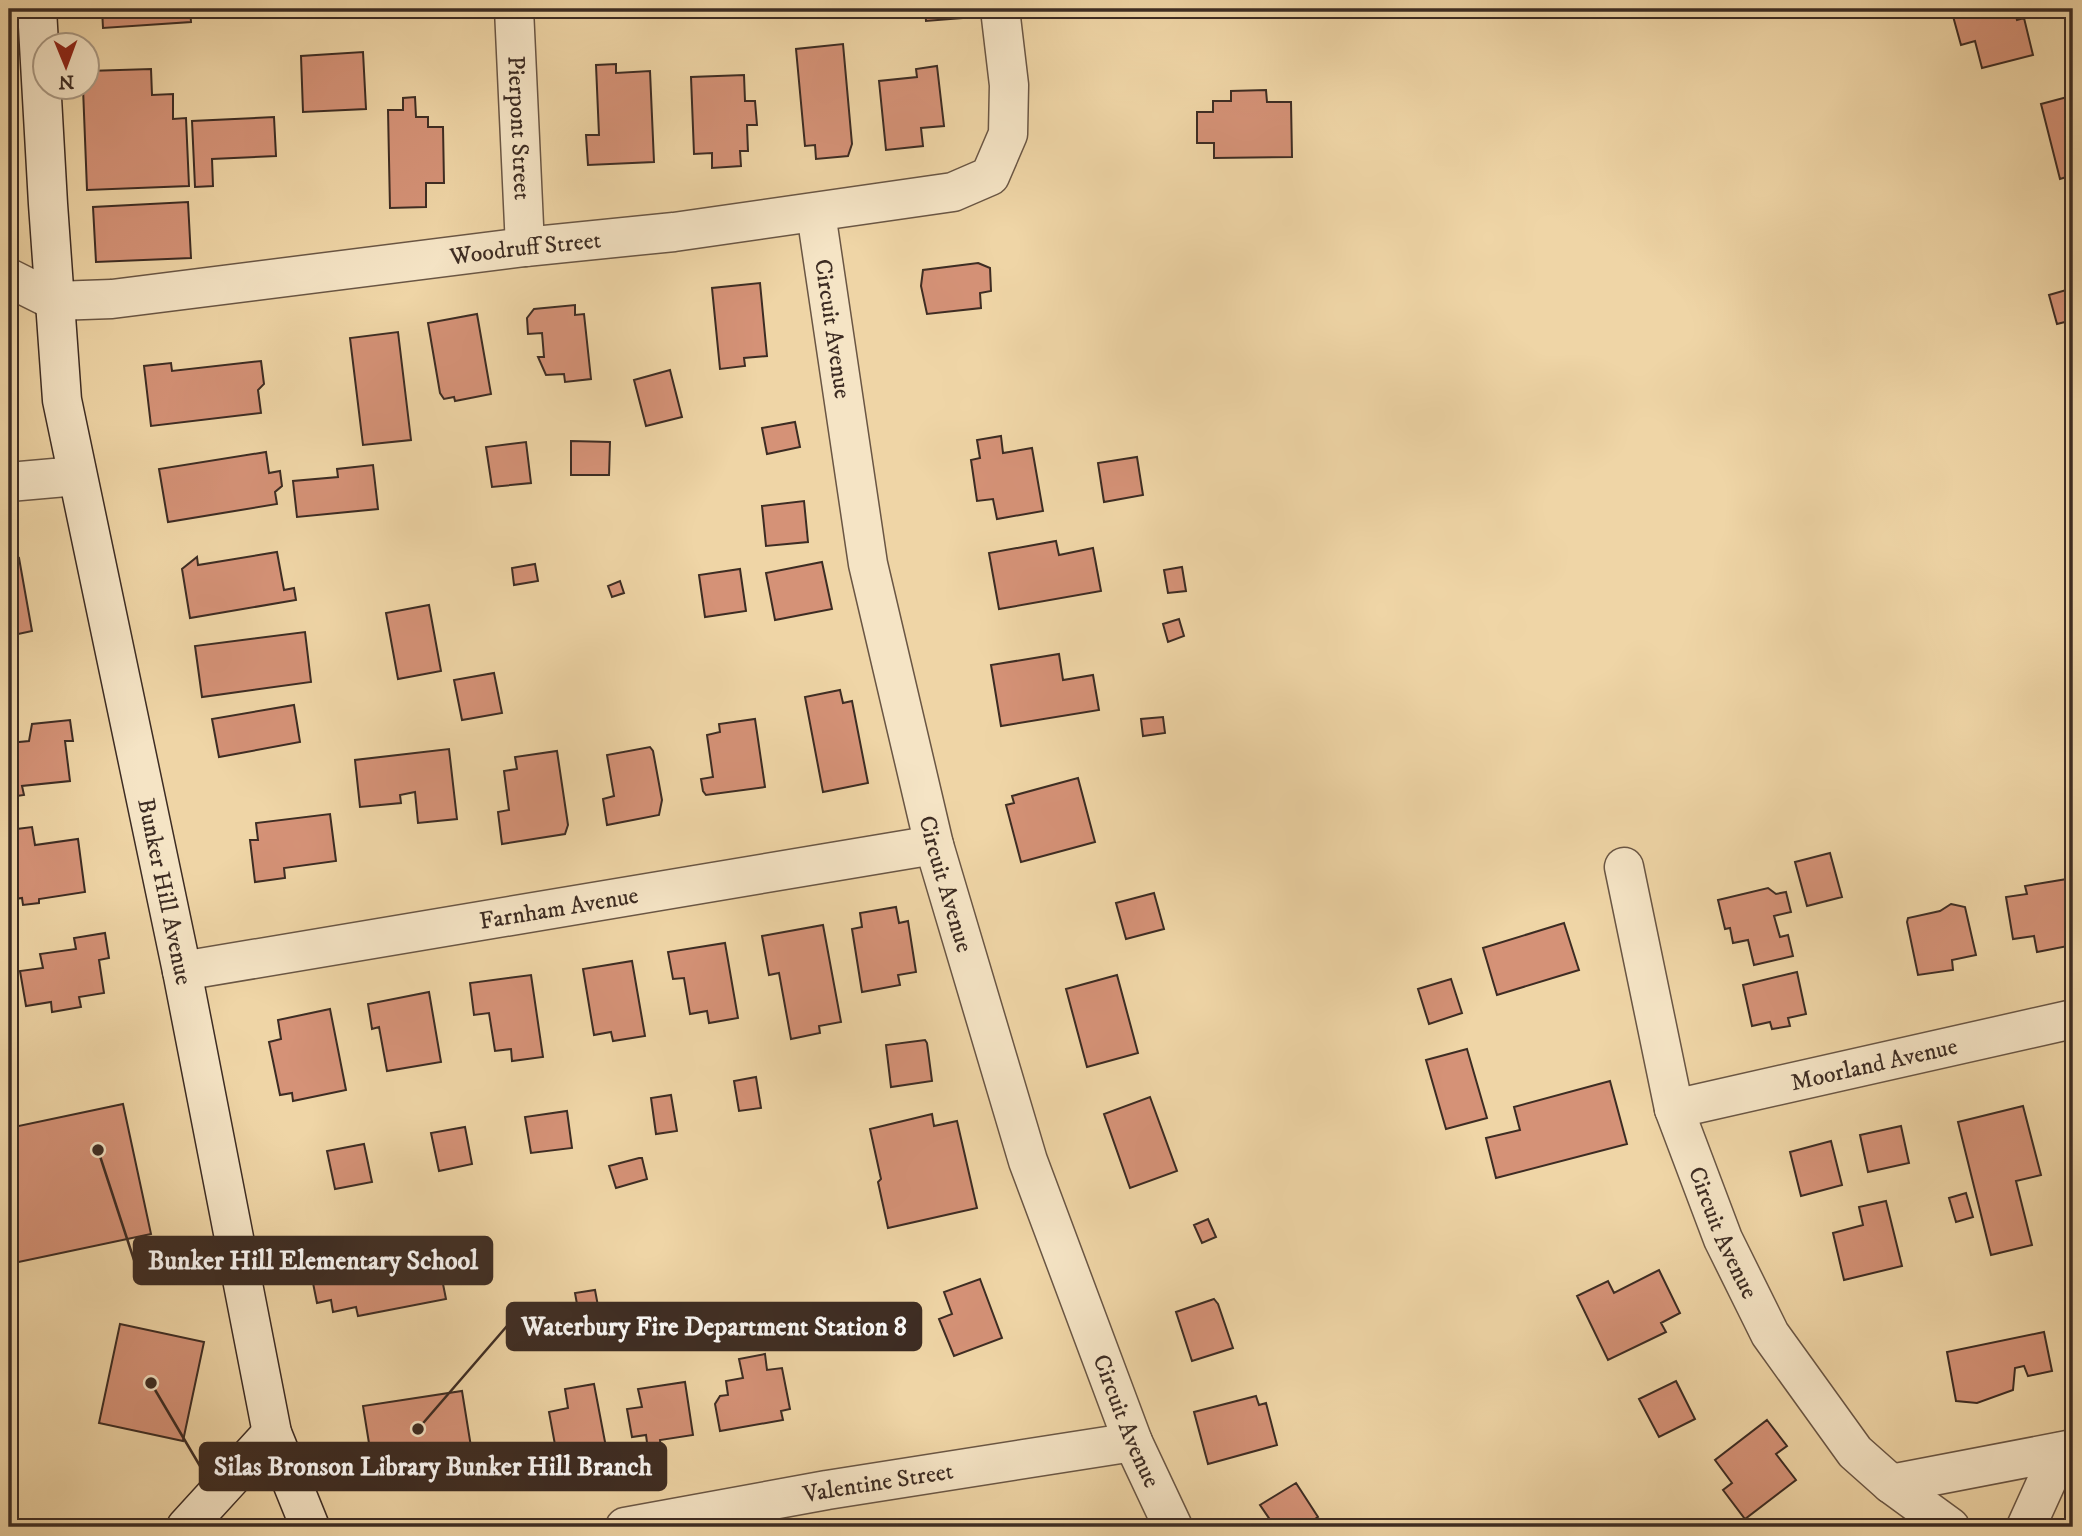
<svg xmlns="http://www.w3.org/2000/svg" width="2082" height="1536" font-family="'IM FELL DW Pica',serif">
<rect width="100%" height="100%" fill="#efd5a6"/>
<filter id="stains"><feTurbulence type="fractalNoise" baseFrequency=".00286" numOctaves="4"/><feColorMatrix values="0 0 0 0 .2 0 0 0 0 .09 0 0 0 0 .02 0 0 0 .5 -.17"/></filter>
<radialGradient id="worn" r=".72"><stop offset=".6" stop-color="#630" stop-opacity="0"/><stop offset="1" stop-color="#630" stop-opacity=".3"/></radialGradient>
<path fill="#d59277" stroke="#3d2c23" stroke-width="2" d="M102,9H190L191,22L103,28Z
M925,9H961L962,18L926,21Z
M1951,9H2014L2017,20L2024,18L2033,55L1982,68L1975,41L1961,45Z
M843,44L852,144L848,156L816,159L815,145L805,146L796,49Z
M363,52L366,109L303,112L301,56Z
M616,64V73L650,71L654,162L588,165L586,135H599L596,65Z
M937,66L944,126L921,128L923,146L886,150L879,81L917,77L916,69Z
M151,69L152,95L173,94V119L186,118L189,186L87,190L83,88H88V71Z
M744,75L745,101H755L757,125H747L748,151H740L741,166L712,168V153L694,154L691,77Z
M1266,90L1267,102H1291L1292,157L1214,158V143H1197V112H1213V101H1231V91Z
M2071,96L2073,104V175L2060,179L2041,104Z
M415,97L416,117H428V127H443L444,183H426V207L390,208L388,110H403V98Z
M274,117L276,156L212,159L213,186L195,187L192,121Z
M188,202L191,258L96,262L93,207Z
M978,263L990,268L991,291L980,293L981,308L927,314L921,286L923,270Z
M760,283L767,356L744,358L745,366L720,369L712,288Z
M2073,288V320L2057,324L2049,295Z
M575,305V315L584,314L591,379L565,382L564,374L546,375L538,357H544L542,333L528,334L527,318L534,309Z
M477,314L491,394L455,401L454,397L444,399L440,393L428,323Z
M398,332L411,440L363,445L350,338Z
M261,361L264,384L258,390L261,413L151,426L144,366L171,363L172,371Z
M670,370L682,417L646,426L634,380Z
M795,422L800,447L767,454L762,428Z
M1001,436L1003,453L1032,448L1043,511L997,519L993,499L977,501L971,460L980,458L977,440Z
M571,441L610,442L609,475H571Z
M526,442L531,483L492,487L486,447Z
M266,452L269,473L280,471L282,486L275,492L277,504L168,522L159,469Z
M1137,457L1143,495L1104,502L1098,463Z
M373,465L378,509L297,517L293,481L338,477L337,469Z
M804,501L808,542L766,546L762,506Z
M1056,541L1059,555L1093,548L1101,591L999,609L989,553Z
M277,552L284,590L294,588L296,600L190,618L182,569L197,557L198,565Z
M19,558L32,631L9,636V560Z
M822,562L832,609L775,620L766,573Z
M535,564L538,581L514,585L512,568Z
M1182,567L1186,591L1168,593L1164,570Z
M740,569L746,611L705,617L699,575Z
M620,581L624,593L612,597L608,586Z
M429,605L441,671L398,679L386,613Z
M1179,619L1184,636L1168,642L1163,624Z
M305,632L311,682L202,697L195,646Z
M1059,654L1063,680L1093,675L1099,710L1001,726L991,665Z
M494,673L502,713L462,720L454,680Z
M840,690L843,703L852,701L868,783L823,792L805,697Z
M294,705L300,742L219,757L212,719Z
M1163,717L1165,733L1143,736L1141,719Z
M755,719L765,787L706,795L703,791L701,779L713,777L707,735L720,732L719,724Z
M70,720L73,741H65L70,781L22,786L24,795L9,797V743L29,741L32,724Z
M650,747L653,751L662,800L659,815L607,825L603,799L614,796L607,755Z
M449,749L457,819L418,823L415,792L400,795L401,803L360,807L355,760Z
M557,751L568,825L565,834L502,844L498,812L509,810L504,771L517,769L515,757Z
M1078,778L1095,842L1021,862L1006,805L1014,803L1012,796Z
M330,814L336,861L284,868L285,878L255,882L250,840H258L256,823Z
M32,827L35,845L78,839L85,892L39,899V903L23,905L22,898L15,899L9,865V830Z
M1830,853L1842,897L1807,906L1795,862Z
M2073,878V945L2037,952L2034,936L2013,939L2006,897L2027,894L2025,886Z
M1768,888L1776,894L1786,892L1791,912L1774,916L1780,937L1788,935L1793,956L1754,965L1748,940L1733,943L1730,928L1725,929L1718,900Z
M1154,893L1164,929L1126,939L1116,903Z
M1951,904L1965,907L1976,955L1952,960L1953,970L1918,975L1907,922L1908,918L1940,911Z
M896,907L899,923L908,921L916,972L898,975L900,985L862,992L852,929L862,927L860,913Z
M1564,923L1579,970L1497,995L1483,948Z
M823,925L841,1022L819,1026L820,1033L791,1039L779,973L769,975L762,936Z
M105,933L109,958L99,960L104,993L79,997L81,1007L52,1012L51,1002L26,1006L20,971L43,968L40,954L76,949L74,938Z
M725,943L738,1018L709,1023L707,1011L690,1014L684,978L673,979L668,952Z
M632,961L645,1036L613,1041L611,1032L594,1035L583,969Z
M1797,972L1806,1014L1788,1018L1790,1026L1772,1029L1770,1022L1752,1026L1743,985Z
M531,975L543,1057L512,1061L511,1049L495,1051L489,1013L474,1015L470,983Z
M1117,975L1138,1053L1087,1067L1066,989Z
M1451,979L1462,1013L1429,1024L1418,989Z
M429,992L441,1062L387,1071L379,1027L372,1029L368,1004Z
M330,1009L346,1090L293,1101L292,1093L280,1095L269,1042L281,1039L278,1020Z
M925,1040L927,1043L932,1081L891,1087L886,1045Z
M1467,1049L1487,1118L1446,1129L1426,1060Z
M756,1077L761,1108L739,1111L734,1081Z
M1610,1081L1627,1144L1496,1178L1486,1138L1520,1130L1514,1107Z
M671,1095L677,1131L656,1134L651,1098Z
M1150,1097L1177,1171L1130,1188L1104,1114Z
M123,1104L151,1234L9,1264V1128Z
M2023,1106L2041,1175L2016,1181L2032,1245L1991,1255L1958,1122Z
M567,1111L572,1148L531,1153L525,1117Z
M932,1114L934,1126L957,1121L977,1208L888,1228L878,1182L881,1179L870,1129Z
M1901,1126L1909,1163L1868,1172L1860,1135Z
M465,1127L472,1164L439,1171L431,1133Z
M1831,1141L1842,1185L1801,1196L1790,1152Z
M364,1144L372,1182L335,1189L327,1151Z
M639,1158H642L647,1179L616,1188L609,1166Z
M1966,1193L1973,1217L1956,1222L1949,1198Z
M1886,1201L1902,1266L1844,1280L1833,1233L1863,1225L1859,1207Z
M1208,1219L1216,1237L1202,1243L1194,1225Z
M393,1244L398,1267L438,1259L446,1299L358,1316L356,1307L333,1312L331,1300L317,1303L309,1263L353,1255L352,1252Z
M1659,1270L1680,1313L1661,1323L1666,1332L1608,1360L1577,1296L1608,1281L1614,1293Z
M980,1279L1002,1338L954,1356L939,1319L952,1314L944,1292Z
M595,1290L601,1322L581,1326L575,1293Z
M1214,1299L1218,1304L1233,1348L1192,1361L1176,1312Z
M120,1324L204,1342L183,1441L99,1423Z
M2044,1332L2052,1371L2028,1376L2024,1366L2015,1368L2013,1390L1977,1403L1956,1401L1947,1352Z
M765,1354L767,1370L782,1368L790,1409L781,1411L783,1420L720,1431L715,1404L720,1396L728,1395L726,1381L743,1378L739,1359Z
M1676,1381L1695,1419L1659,1437L1639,1399Z
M685,1382L693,1435L660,1440L661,1449L648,1450L646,1435L632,1437L627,1409L642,1407L638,1389Z
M594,1384L609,1463L560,1472L549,1412L568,1408L565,1389Z
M462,1391L472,1453L373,1468L363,1406Z
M1256,1396L1259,1405L1266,1403L1277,1445L1208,1464L1194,1412Z
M1767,1420L1787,1446L1776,1454L1796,1480L1745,1519L1723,1490L1732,1483L1715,1460Z
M1296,1483L1318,1517L1302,1527H1275L1260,1505Z"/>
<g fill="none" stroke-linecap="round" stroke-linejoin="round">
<g stroke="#6a5644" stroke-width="41">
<g id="minor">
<path id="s1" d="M514,9L525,247"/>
<path id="s2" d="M816,213L868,564L934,845L1028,1161L1133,1442L1173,1527"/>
<path id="s3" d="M9,278L55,301L112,299L525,247L674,232L953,192L990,176L1008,134L1009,85L1000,9"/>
<path d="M9,482L77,476"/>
<path id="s4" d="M1624,867L1674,1109L1723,1239L1770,1334L1855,1452L1891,1484L1950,1527"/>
<path id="s5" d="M182,971L934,845"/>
<path id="s6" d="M1674,1109L2073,1019"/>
<path d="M1891,1484L2073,1449"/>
<path id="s7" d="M625,1527L827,1490L1133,1442"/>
<path d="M2026,1527L2060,1452"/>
</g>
</g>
<g stroke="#3d2c23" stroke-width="41">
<g id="secondary">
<path id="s8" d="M37,9L48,204L62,400L182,971L272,1433L310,1527"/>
<path d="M186,1527L272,1433"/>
</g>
</g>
<use href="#minor" stroke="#f5e4c5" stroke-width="38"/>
<use href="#secondary" stroke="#f5e4c5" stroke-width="38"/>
</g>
<g text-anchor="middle" stroke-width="5" stroke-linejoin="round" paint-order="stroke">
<g font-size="24" fill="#3d2c23" stroke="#f5e4c5">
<text dy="8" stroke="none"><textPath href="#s1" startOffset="119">Pierpont Street</textPath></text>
<text dy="8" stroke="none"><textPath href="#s3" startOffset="525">Woodruff Street</textPath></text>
<text dy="8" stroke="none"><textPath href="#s2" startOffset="117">Circuit Avenue</textPath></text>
<text dy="8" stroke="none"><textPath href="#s2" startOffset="684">Circuit Avenue</textPath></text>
<text dy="8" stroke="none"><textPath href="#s8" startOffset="894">Bunker Hill Avenue</textPath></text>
<text dy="8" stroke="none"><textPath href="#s5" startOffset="382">Farnham Avenue</textPath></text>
<text dy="8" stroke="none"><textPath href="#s6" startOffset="205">Moorland Avenue</textPath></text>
<text dy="8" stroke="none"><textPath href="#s4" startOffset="380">Circuit Avenue</textPath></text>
<text dy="8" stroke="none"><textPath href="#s2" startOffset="1251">Circuit Avenue</textPath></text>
<text dy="8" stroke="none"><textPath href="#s7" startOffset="257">Valentine Street</textPath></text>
</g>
</g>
<path fill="none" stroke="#3d2c23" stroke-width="2.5" d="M98 1150L134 1260M418 1429L507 1326M151 1383L200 1466"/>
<g fill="#3d2c23" stroke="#f5e4c5" stroke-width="2.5">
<circle cx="98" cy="1150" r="7"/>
<circle cx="418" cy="1429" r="7"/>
<circle cx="151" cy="1383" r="7"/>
</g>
<g fill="#3d2c23" stroke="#3d2c23" stroke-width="2.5">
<rect x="134" y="1237" width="358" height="47" rx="7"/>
<rect x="507" y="1303" width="414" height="47" rx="7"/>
<rect x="200" y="1443" width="466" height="47" rx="7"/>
</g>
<g font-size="26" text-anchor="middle" font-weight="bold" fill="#fff">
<text x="313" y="1269">Bunker Hill Elementary School</text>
<text x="714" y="1335">Waterbury Fire Department Station 8</text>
<text x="433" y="1475">Silas Bronson Library Bunker Hill Branch</text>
</g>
<rect width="2082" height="1536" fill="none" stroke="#efd5a6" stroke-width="35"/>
<rect x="10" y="10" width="2061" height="1515" fill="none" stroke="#3d2c23" stroke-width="3.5"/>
<rect x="18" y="18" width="2047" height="1501" fill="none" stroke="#3d2c23" stroke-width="2"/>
<g transform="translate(66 66) rotate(179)"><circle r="33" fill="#f5e4c5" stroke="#ab9a84" stroke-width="2"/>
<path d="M0-5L12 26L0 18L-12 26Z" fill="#8f2418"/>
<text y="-10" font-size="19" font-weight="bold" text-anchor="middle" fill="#3d2c23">N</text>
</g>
<rect width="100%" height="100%" filter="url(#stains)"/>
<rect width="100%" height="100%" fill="url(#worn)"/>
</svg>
